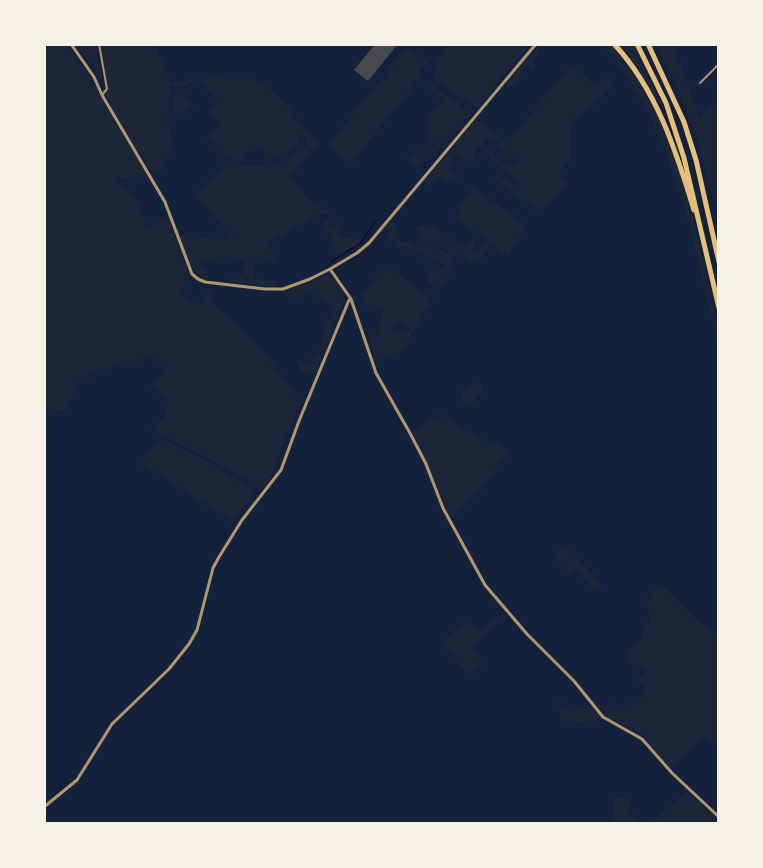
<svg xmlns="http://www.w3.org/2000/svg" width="763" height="868" font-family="'IBM Plex Sans',sans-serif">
<rect width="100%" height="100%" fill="#14213d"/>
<path fill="#1d2539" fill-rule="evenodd" d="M44,44H66L77,58L148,177L116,178L135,198L148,227L166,216L189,276L182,289L185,297L200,305L210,287L214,304L267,356L301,402L267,486L242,478L203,455L151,430L165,416L169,403L151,386L166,371L152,356L99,371L77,383L67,410L44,411Z
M76,44H95L101,79L98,74Z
M102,44H155L170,82C183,83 189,79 201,77C209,75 218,76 226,76C250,77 266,82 282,100C296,114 304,131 318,144L289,177L310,201C316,201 324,207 329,210L328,213L317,215L268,243L275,260L264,264L254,262V279L276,281L278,286L228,282L231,277H237L243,274L244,263L242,260L236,261C223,251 226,258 215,261C212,262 208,261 205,261L200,265L201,268C207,272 209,275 208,281C188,273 186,253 178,235L235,241L196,194L228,163C244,166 261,169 276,162L283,168L297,151L304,149L307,144L305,135H300C299,151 280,161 265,160L264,150L244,152V161C232,162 216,155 214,142L206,138L220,123L209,110L218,101L198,80L180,87L170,84L167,122L174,143C168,154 166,165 157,174L153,173L129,138L107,98L99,48Z
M448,44H529L477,108L434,80L435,66Z
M602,44H608C681,120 696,235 719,333V353C699,262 683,169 635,89C625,73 615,58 602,44Z
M617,44H632L658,96L654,97Z
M654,44H679L681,46L676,51L699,116L719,100V187L717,189L719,221L696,134L674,80Z
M539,45C538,51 536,58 533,64L535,68L533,70L530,68H526L518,75L520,80L507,88L505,86Z
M408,47L428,62L420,72L423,75L350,164L328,145Z
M572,65L596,86L604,76L616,85L571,122L569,162L559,171L567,184L540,212L505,188L493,178L498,174C507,177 513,186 522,186C516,175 505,173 497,165C490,158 486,152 477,147L472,162L464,161L456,154L449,163L448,170L459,177L454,182L450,183L442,176L438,177L428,186L423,183L478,118L483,125L508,142ZM486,139C497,142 509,151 516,161L514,166L496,157L492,151L487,149L483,144Z
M427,84L437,89L472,114L442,148L429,140L428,116L443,100L425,85Z
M181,92L192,103L193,107L178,117L174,114L173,101L176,94Z
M418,148L438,152L430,161L424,157L416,167L407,159Z
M473,187L527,226L508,255L493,245L475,264L463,256L458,254L446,279L447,283L437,290L425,278V274L431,273L433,269H443L445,267L443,264C422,263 417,246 397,248L394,241L387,239L389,230L388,224L390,221L395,223L397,228L395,237C398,242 402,243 407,241L419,248L425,247L434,250L436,247L447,254L448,252C444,246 431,239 424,240L422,233L417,228L418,226L436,228L441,235L465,246L471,240L475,242L474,249L480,250L488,241L454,216Z
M325,218L332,227L340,223V227L336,230C345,243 350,235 361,238L363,243L339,259L324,225L323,220Z
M380,269L385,271H396L415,288L433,300L413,331L399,322L395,326L394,331L412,332L403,350L376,362L368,335L378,332L383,309L369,312L361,294C373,287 375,282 378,270Z
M323,276C337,276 343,288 344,301L315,373L301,372L297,360L307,364L319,351L325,324L335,307L315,295L304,293L295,300L280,292L304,285Z
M476,382L480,383L483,390L471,406L466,408L461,401C461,389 466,386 476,382Z
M441,414L488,443H498L504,447L506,454L485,485L451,519L420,446L412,431Z
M160,439L206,460L255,492L234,522L141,463Z
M565,544L596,578L595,579L601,585L595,591L575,568L569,573L552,556Z
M661,584L712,634L719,628V747L702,736L670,769L644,736L637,731L611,718L596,704L607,705L609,702V709L617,710L642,698L645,686L635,681L646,672L629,661V653L641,639L642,628L647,621L650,627C650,602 639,601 661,584Z
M498,616L496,624L472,648L483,663L469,677L442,642L467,620L479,633Z
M559,703L574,710L581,704L588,705L601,718L592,721L561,724Z
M687,791L712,815V822L719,816V824H649Z
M630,797V811L641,824H613V798Z"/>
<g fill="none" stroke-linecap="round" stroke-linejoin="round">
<path stroke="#0b132b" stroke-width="2" d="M331,262L361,243L375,222"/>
</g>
<path fill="#48494c" d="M375,44H398L368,81L354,70Z"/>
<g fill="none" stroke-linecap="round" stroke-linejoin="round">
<path stroke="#b1986c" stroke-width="2" d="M99,44L107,89L102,95
M700,83L719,64"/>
<path stroke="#b1986c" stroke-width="3" d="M71,44L94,77L102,95L165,202L192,274L198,279L205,282L265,289H283L310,279L330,269L357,253L369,243L536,44
M330,269L351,299L376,373L411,435L426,464L443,508L485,585L527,634L574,681L603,717L642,739L672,773L719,817
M44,807L77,780L112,724L169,669L189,644L197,630L213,568L219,557L242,520L281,470L299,421L349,300L351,299"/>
<path stroke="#e5c07b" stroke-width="5" d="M614,44C657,90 676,151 694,210
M637,44L666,103L684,158L719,308
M648,44L684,122L696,160L719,262"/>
</g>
<rect width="763" height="868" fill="none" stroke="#f6f1e7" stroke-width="92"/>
</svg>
